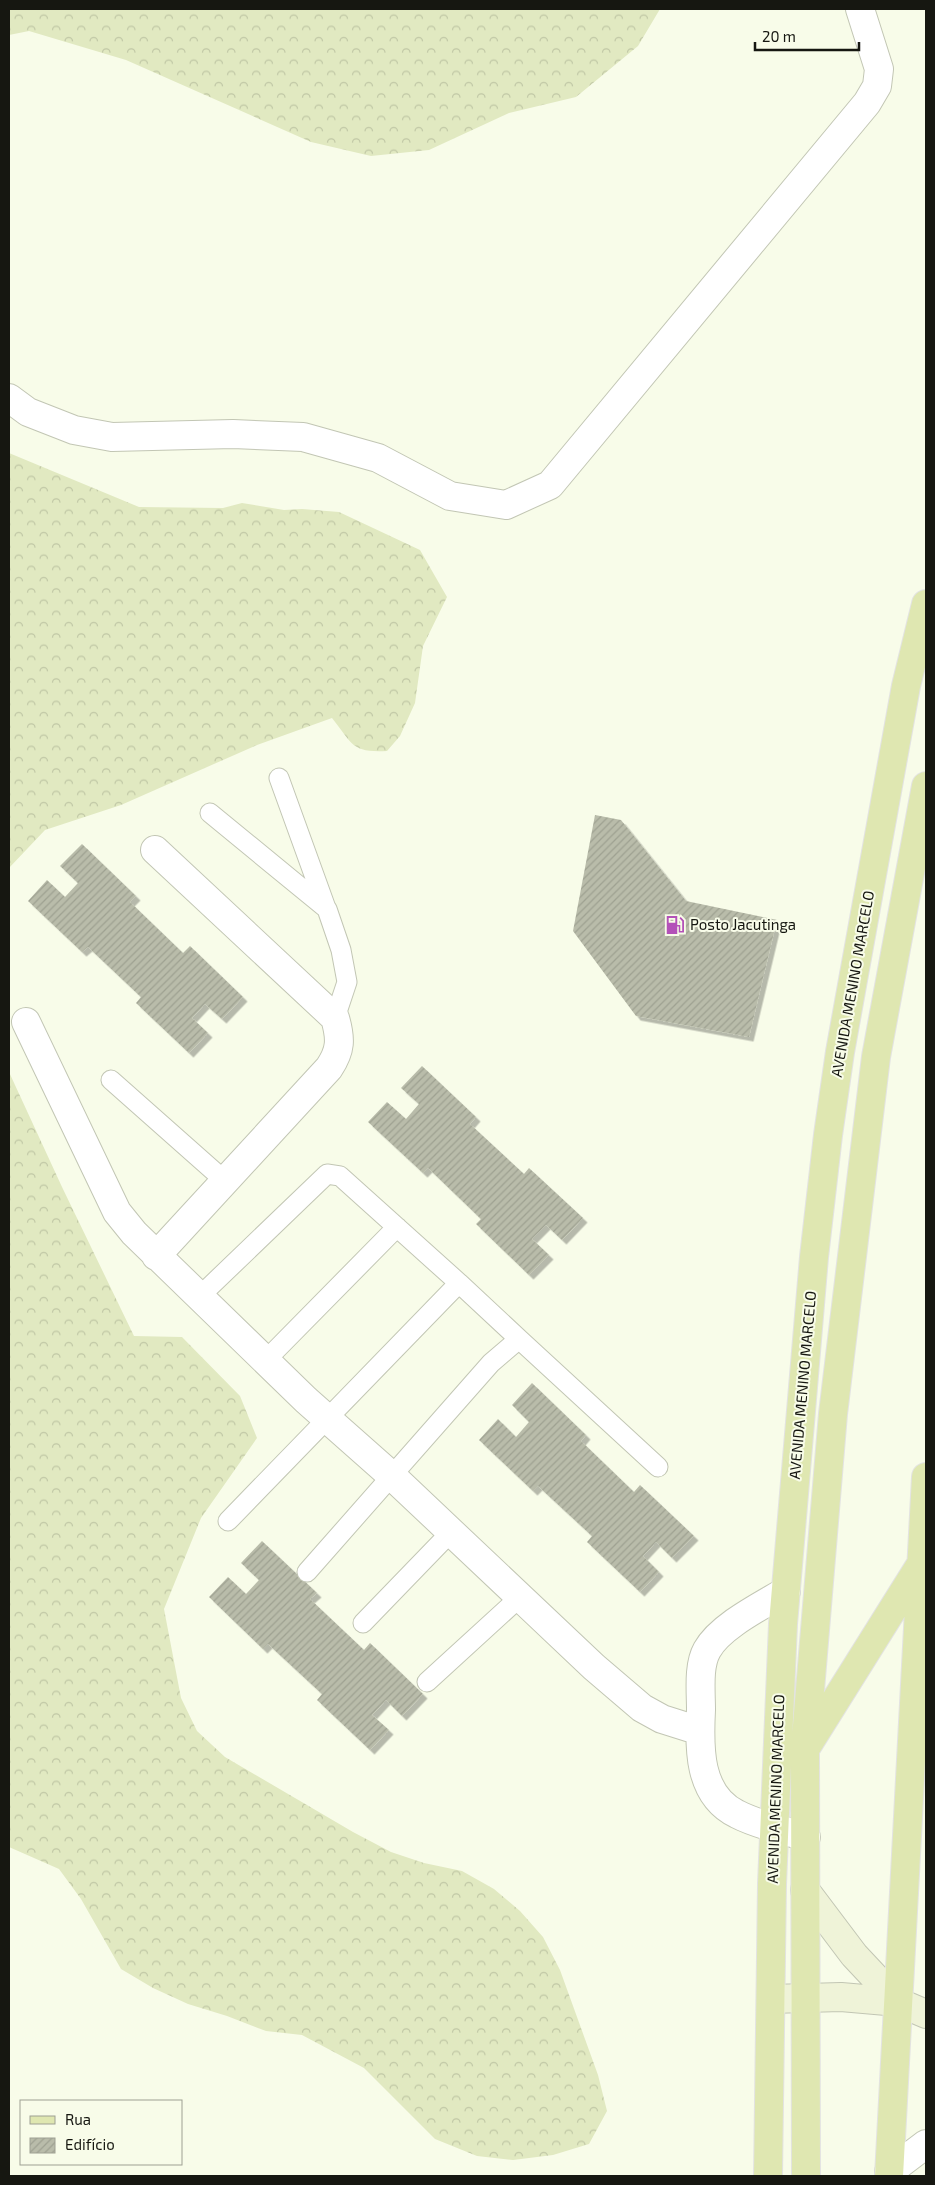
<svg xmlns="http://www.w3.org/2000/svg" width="935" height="2185" font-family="'Exo 2',sans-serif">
<defs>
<pattern id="forest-crowns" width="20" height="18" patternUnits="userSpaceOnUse" patternTransform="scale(1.25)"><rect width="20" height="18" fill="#e1e9c1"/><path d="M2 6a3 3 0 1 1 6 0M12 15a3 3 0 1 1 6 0" fill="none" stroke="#c0c7a5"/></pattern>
<pattern id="building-hatch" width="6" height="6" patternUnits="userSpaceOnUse" patternTransform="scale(1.25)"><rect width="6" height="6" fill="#b9bcaa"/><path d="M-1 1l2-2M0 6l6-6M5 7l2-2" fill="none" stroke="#9ea191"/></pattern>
<filter id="shadow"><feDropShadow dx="4.5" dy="4.5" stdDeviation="0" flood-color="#0004"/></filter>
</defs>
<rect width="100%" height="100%" fill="#f8fce9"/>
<path fill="url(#forest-crowns)" d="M9,9H660L638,46L576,97L509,113L429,150L371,156L311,142L126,60L29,31L9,35Z
M9,453L139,507L223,508L242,503L284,510L302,509L339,512L420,550L447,597L423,646L415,703L400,736L387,751C351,753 352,743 332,718L257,745L121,805L45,830L9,868Z
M9,1072L62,1187L134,1336L182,1337L240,1396L257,1438L201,1518L164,1609L181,1698L197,1731L225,1757L353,1832L391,1852L424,1863L462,1871L494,1889L520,1911L543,1937L560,1970L598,2075L607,2111L589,2144L553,2155L513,2160L477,2156L435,2139L364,2068L302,2035L266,2031L227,2016L188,2004L153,1988L121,1969L81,1899L59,1869L9,1847Z"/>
<path fill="url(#building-hatch)" filter="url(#shadow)" d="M595,815L621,820L686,901L777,920L749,1037L636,1016L573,931Z
M82,844L136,896L130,902L183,953L190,946L243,997L222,1019L205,1004L192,1018L208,1033L189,1053L136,1003L141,997L88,947L82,952L28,901L47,880L65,897L78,883L60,866Z
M422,1066L476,1117L470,1124L524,1174L529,1168L583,1218L562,1240L546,1225L532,1239L549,1255L529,1275L476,1224L481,1219L428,1168L423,1173L368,1122L387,1102L406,1119L419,1104L401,1088Z
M532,1383L586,1435L581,1441L634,1492L640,1485L694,1536L672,1558L656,1542L643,1556L659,1572L640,1592L587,1542L592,1536L538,1486L533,1491L479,1440L498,1419L516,1437L529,1422L512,1405Z
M262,1541L317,1593L310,1599L364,1650L370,1643L423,1694L402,1716L386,1700L372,1715L389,1730L370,1750L317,1700L322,1694L268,1644L263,1649L209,1597L228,1577L246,1594L259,1580L241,1563Z"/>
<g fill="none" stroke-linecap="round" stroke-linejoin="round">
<g stroke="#c2c6b4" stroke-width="21">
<path id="lane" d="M279,778L326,908
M210,813L327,909L341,950L347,982L335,1018
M111,1080L225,1181
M199,1297L327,1174L340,1176L459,1283
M265,1361L397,1227
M228,1521L459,1283L519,1339
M307,1572L491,1363L519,1339L658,1467
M363,1623L451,1532
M427,1682L520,1597"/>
</g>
<g stroke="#c2c6b4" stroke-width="30">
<path id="street" d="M9,398L28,412L74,430L112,437L233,434L303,437L378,458L450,496L506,505L550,485L867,103L877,86L879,69L860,9
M155,850L335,1018C341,1039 341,1050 329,1068L156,1256
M26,1022L117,1212L134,1233L306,1400L393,1477L594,1667L642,1708L662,1719L700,1731
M786,1591C763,1605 720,1626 707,1650C698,1666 701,1691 701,1710C699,1747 698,1795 737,1814C758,1825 783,1830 806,1837
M889,2172L926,2144"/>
</g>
<g stroke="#c2c6b4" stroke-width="30">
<path id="secondary" d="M805,1890L854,1955L898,2002
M771,1999L841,1997L898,2002L926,2014"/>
</g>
<g stroke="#e3e3e2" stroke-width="30">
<path id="primary" d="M807,1746L921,1564
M768,2176L772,1884L783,1624L814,1257L828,1135L840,1052L906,686L926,604
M806,2176L805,1750L833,1414L876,1057L926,786
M889,2176L926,1477"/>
</g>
<use href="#lane" stroke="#fff" stroke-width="19"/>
<use href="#street" stroke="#fff" stroke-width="28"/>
<use href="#secondary" stroke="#eff3d8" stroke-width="28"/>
<use href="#primary" stroke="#dfe7b1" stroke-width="28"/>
</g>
<defs>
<g id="fuel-bare" transform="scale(1.5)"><path d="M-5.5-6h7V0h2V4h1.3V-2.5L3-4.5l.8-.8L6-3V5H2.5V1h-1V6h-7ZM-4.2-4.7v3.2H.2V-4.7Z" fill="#b351b8" stroke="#f8fce9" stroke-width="2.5" paint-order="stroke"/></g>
</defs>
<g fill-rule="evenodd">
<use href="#fuel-bare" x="675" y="925"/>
</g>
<g text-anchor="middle" stroke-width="4" stroke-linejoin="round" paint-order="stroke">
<g font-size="15" fill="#161711" stroke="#f8fce9" text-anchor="start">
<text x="690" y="930">Posto Jacutinga</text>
</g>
<g font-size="15" fill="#161711" stroke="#f8fce9">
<text transform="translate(853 984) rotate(-80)" y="5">AVENIDA MENINO MARCELO</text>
<text transform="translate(803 1385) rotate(-85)" y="5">AVENIDA MENINO MARCELO</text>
<text transform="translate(776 1789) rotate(-88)" y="5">AVENIDA MENINO MARCELO</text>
</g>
</g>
<rect width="935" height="2185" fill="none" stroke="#161711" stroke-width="20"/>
<rect x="20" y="2100" width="162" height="65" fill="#f8fce9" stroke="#9ea093"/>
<rect x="30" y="2116" width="25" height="8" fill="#dfe7b1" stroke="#9ea093"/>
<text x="65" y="2125" font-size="15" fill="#161711">Rua</text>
<rect x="30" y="2138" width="25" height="15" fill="url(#building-hatch)" stroke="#9ea093"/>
<text x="65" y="2150" font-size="15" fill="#161711">Edifício</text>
<path d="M755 42v8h104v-8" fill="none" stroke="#161711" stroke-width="2.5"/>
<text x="762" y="42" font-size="15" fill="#161711" stroke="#f8fce9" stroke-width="4" paint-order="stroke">20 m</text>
</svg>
